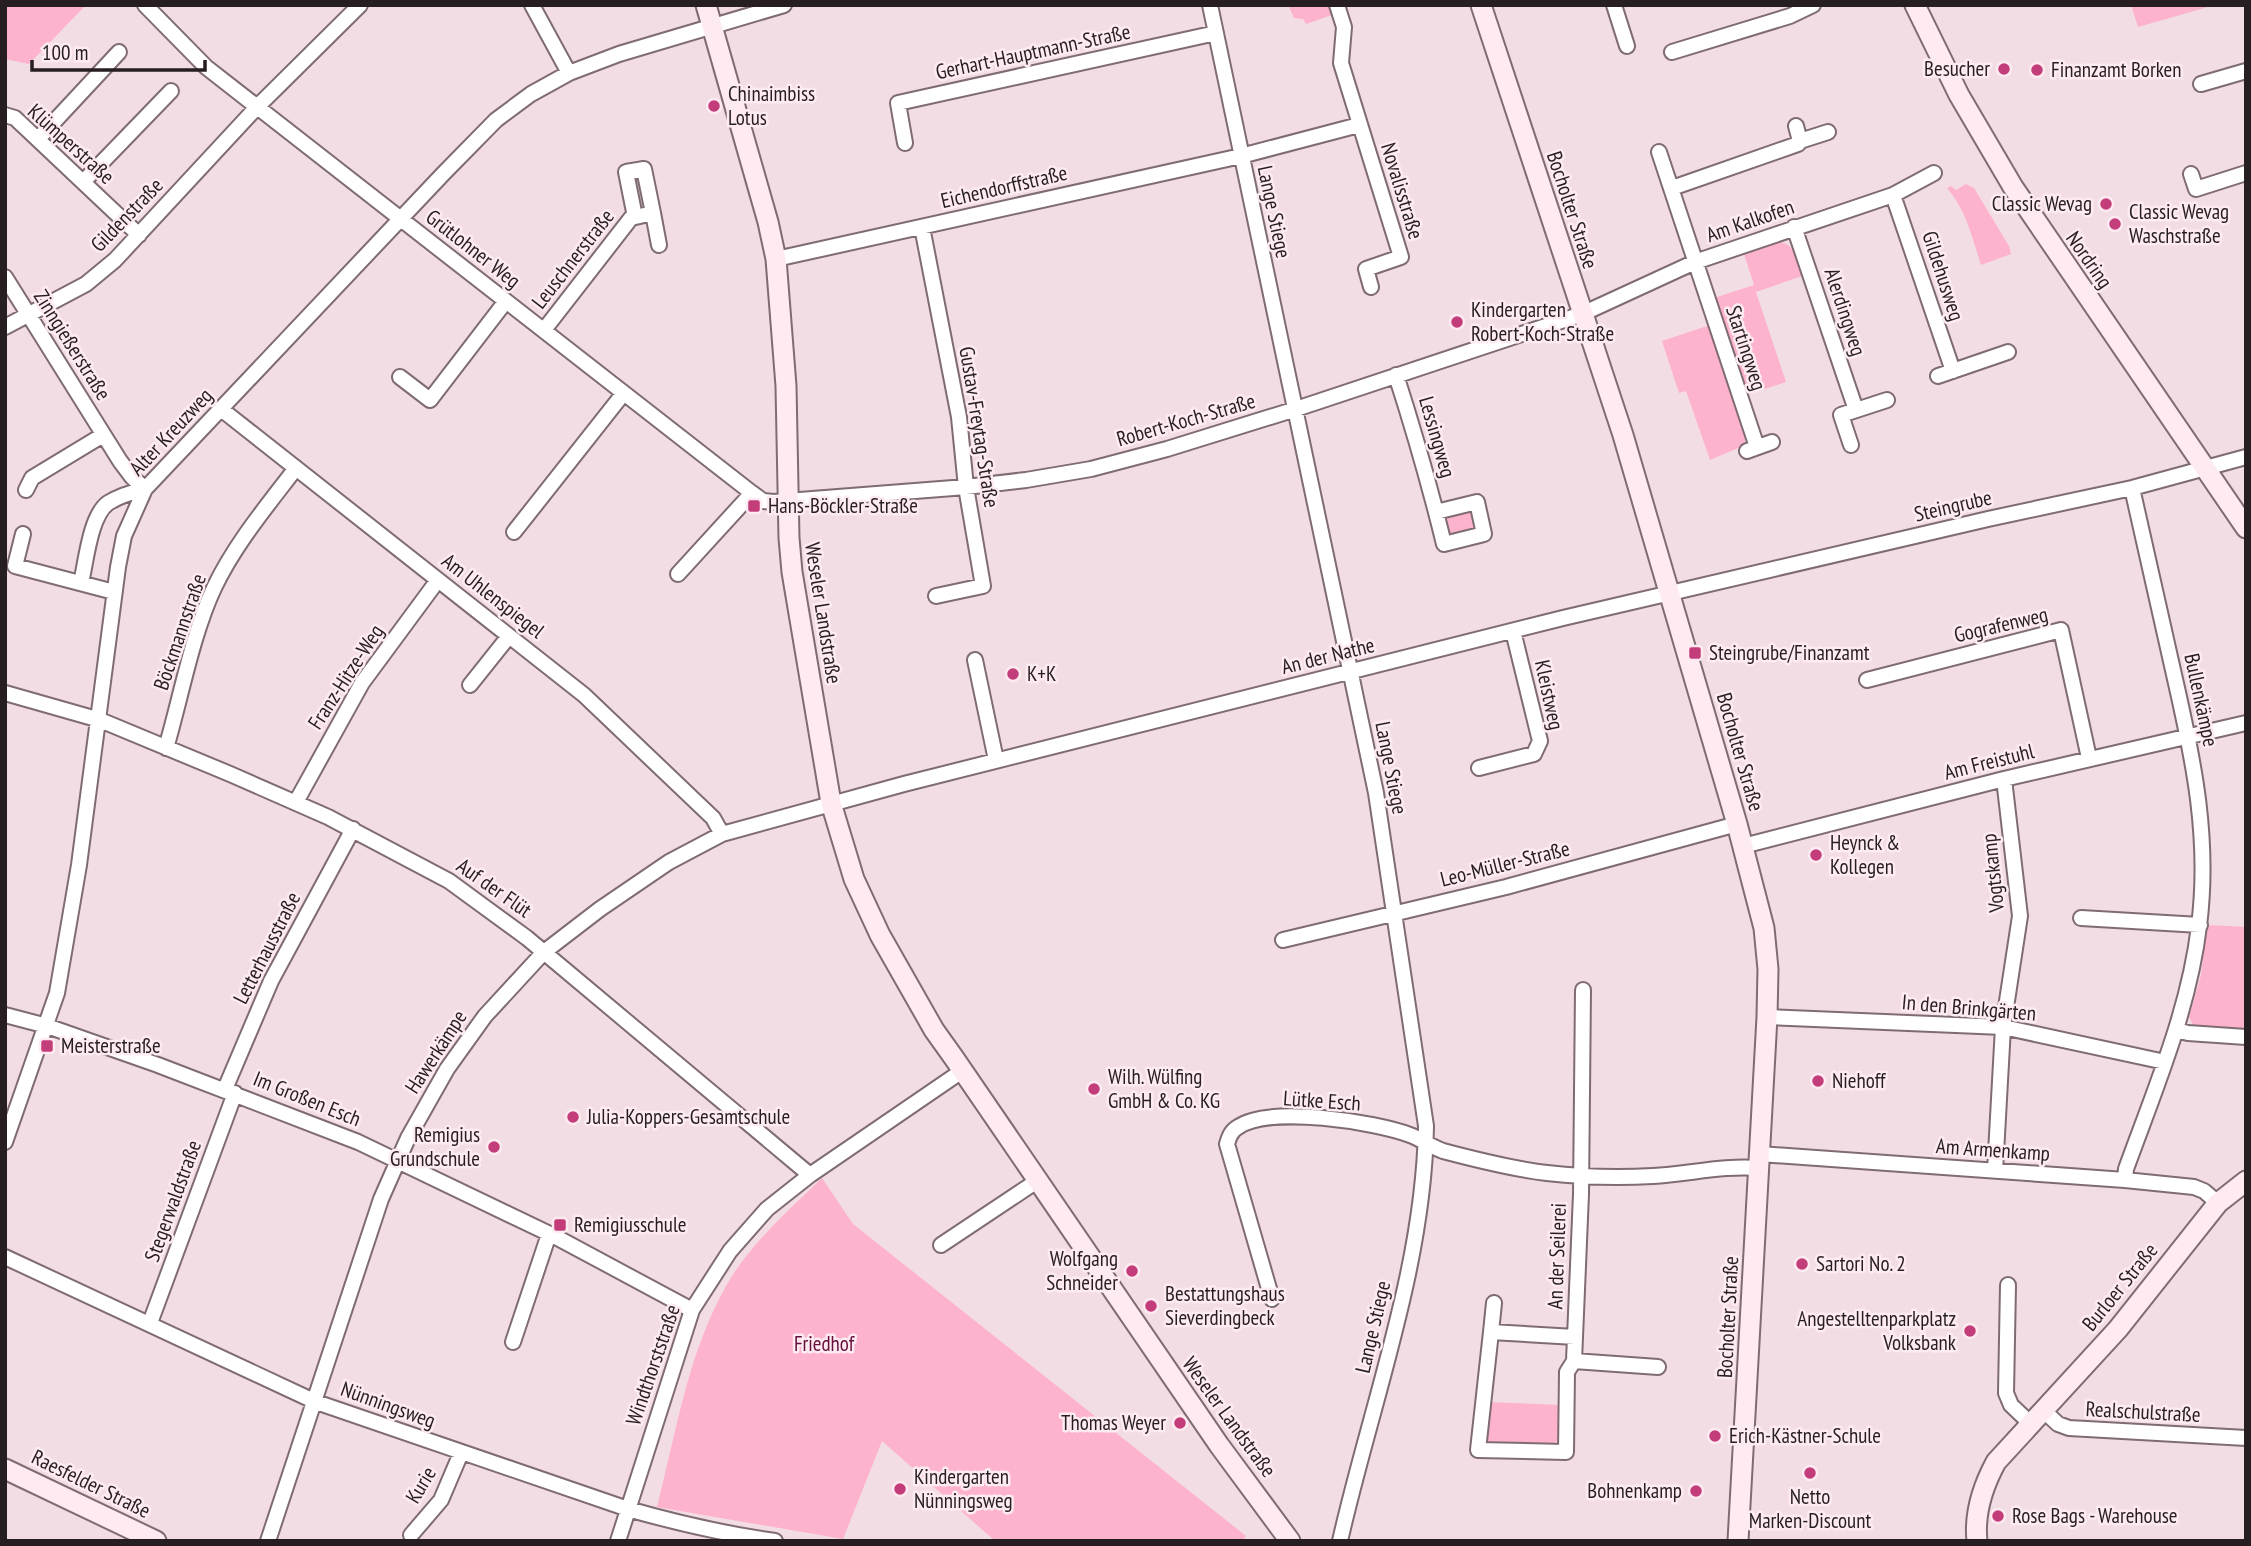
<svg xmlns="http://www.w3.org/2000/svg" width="2251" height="1546" font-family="'PT Sans Narrow',sans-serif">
<rect width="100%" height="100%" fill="#f3dde4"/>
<path fill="#fdb2cd" d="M5,5H86L29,64L5,59Z
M1288,5H1329L1332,15L1306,24L1303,19L1294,18Z
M2131,5H2215L2138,27Z
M1966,184L1974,188L2009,246L2011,254L1981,265C1972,237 1966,210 1947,188L1951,186L1956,190Z
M1777,242C1796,242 1797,262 1802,276L1756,292L1786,382L1747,395L1714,298L1754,285L1744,254Z
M1710,325L1746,437L1743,446L1710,460L1686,391L1679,393L1662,341Z
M1473,508L1478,530L1449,537L1443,515Z
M2207,925L2246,927V1030L2193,1025L2189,1017L2201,975Z
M822,1178L853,1224L1246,1536L1242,1541H995L882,1441L843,1539L657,1507C676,1433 688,1353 726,1286C750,1244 788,1211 822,1178Z
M1488,1402L1562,1405L1560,1438L1548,1449L1488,1445L1485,1441Z"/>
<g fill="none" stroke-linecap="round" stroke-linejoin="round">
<g stroke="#7f6b72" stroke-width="18">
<path id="street" d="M145,5L206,67L752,493L763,501L774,502L966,487L1026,480L1091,469L1167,449L1296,409L1582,314L1695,262L1893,195L1934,173
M532,5L569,73
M1210,5L1376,793L1426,1126C1424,1267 1371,1404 1340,1541
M1337,5L1344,27L1341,63L1401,257L1366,269L1371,287
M1614,5L1627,46
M1672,52L1790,16L1813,5
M2201,84L2246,71
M5,115L15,118L139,235
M1796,126L1800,141L1828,132
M38,139L119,52
M905,143L898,103L1216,33
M1659,152L1757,447
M2191,174L2196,189L2246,173
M83,182L171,91
M1672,188L1798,144L1800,141
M1893,195L1953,371
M635,217L626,172L644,169L653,213
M922,227L959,417L966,487L983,586L936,596
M1794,227L1856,410
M776,259L1241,156L1359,125
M5,277L120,461L132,477L145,489
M5,327L86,284L115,260L257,107L360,5
M544,330L631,218L653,213L659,245
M1396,375C1414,431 1430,487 1444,544L1484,534L1477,502L1436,512
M1938,376L2008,352
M400,377L430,400L506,301
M221,409L584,695L713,818L722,834
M1851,445L1841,415L1887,400
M1747,451L1772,442
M26,490L32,478L103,435
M514,532L623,394
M23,534L15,566L114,592
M678,574L752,493
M81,583C86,562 90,516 108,503C119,496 132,492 145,489
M975,660L996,760
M1867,680L2061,630L2089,758
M470,685L509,636
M5,693L100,720L230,774L328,817L449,881L527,938L810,1175
M166,748C181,697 192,635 214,588C235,544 267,506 296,468
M1479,768L1534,754L1540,741L1513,631
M296,802L362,683L438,580
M1743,846L2004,779L2246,723
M2081,918L2200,925
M1283,940L1506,887L1737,824
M5,1015L47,1026L158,1065L358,1142L554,1236L692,1310
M1767,1017L2003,1027L2165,1062
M2176,1030L2188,1033L2246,1037
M225,1089L271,981L353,829
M5,1142L57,993L79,865L118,567L124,536L145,489L443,174L496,120L531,94L569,73L619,54L784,5
M1760,1154L2125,1180L2194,1187L2204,1191L2218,1203
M1995,1171L2003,1027L2020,916L2004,779
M2125,1180L2126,1169C2155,1089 2189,1010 2199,926C2210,840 2194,762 2175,679C2161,615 2146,552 2132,488
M941,1245L1037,1181
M5,1257L316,1402L628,1509C677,1523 725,1534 775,1541
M2008,1285L2006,1393L2011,1405L2031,1424
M1272,1299L1227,1144C1229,1137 1231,1131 1238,1127C1270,1105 1375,1122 1410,1135C1421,1139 1431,1147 1443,1151C1477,1160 1512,1169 1547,1173C1582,1177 1618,1178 1653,1176C1689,1174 1724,1165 1759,1168
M150,1323L235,1093
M1491,1332L1494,1303
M1575,1337L1491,1332L1478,1450L1566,1452L1567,1372L1574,1361L1581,1194L1583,990
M513,1342L549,1234
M1574,1361L1658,1367
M2044,1411L2058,1424L2069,1428L2246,1438
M411,1535L441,1500L461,1453
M268,1541L381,1199L408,1138L447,1069L485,1016L544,952L600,909L669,862L722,834L904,784L1563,618L1988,519L2132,488L2246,457
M618,1541L692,1310L730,1251L767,1209L810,1175L962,1071"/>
</g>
<g stroke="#7f6b72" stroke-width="23">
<path id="secondary" d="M706,5L768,222L776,259L786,386L789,538L792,572L831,803L854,879L880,935L934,1030L954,1058L1219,1445L1290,1541
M1481,5L1623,435L1737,824L1764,928L1768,969L1767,1017L1738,1541
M1915,5L1959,95L2013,187L2246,528
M5,1469L156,1541
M1977,1541C1974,1513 1983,1486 1996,1462L2118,1329L2218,1203L2246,1181"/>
</g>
<use href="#street" stroke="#fff" stroke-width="14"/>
<use href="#secondary" stroke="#feebf2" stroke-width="19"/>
</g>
<g fill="#c43d7b" stroke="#feebf1" stroke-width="2.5">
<circle cx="2004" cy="69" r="7"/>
<circle cx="2037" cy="70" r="7"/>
<circle cx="714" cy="106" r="7"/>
<circle cx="2106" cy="204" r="7"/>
<circle cx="2115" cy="224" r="7"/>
<circle cx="1457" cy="322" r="7"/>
<rect x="747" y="499" width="14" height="14" rx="3.5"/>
<rect x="1688" y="646" width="14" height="14" rx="3.5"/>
<circle cx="1013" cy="674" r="7"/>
<circle cx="1816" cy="855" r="7"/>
<rect x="40" y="1039" width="14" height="14" rx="3.5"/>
<circle cx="1818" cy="1081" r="7"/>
<circle cx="1094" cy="1089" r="7"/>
<circle cx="573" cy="1117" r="7"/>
<circle cx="494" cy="1147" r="7"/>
<rect x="553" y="1218" width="14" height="14" rx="3.5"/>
<circle cx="1802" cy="1264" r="7"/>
<circle cx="1132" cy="1271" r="7"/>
<circle cx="1151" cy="1306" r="7"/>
<circle cx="1970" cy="1331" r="7"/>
<circle cx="1180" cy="1423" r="7"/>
<circle cx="1715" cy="1436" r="7"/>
<circle cx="1810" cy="1473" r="7"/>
<circle cx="900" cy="1489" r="7"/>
<circle cx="1696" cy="1491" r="7"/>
<circle cx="1998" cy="1516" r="7"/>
</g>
<g text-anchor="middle" stroke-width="5" stroke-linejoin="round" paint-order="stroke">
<g font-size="21" fill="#261e21" stroke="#feebf1">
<text transform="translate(1033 52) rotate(-12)" y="7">Gerhart-Hauptmann-Straße</text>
<text transform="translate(71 144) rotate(42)" y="7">Klümperstraße</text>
<text transform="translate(1004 187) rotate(-13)" y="7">Eichendorffstraße</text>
<text transform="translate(1402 191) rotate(73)" y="7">Novalisstraße</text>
<text transform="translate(1572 210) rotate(72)" y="7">Bocholter Straße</text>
<text transform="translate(1274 212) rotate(78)" y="7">Lange Stiege</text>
<text transform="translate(127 215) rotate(-46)" y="7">Gildenstraße</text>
<text transform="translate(1750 221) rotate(-19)" y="7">Am Kalkofen</text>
<text transform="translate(473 249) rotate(38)" y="7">Grütlohner Weg</text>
<text transform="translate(573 259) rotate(-52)" y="7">Leuschnerstraße</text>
<text transform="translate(2089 260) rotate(55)" y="7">Nordring</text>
<text transform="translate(1943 276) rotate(72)" y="7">Gildehusweg</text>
<text transform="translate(1845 312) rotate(72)" y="7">Alerdingweg</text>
<text transform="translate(72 345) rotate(58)" y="7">Zinngießerstraße</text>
<text transform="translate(1746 348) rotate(72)" y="7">Startingweg</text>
<text transform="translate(1186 420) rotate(-16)" y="7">Robert-Koch-Straße</text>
<text transform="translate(979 427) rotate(81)" y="7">Gustav-Freytag-Straße</text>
<text transform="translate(171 432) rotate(-47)" y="7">Alter Kreuzweg</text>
<text transform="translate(1437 437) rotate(74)" y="7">Lessingweg</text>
<text transform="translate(1953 506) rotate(-13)" y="7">Steingrube</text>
<text transform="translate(493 596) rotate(38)" y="7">Am Uhlenspiegel</text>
<text transform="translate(823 613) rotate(81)" y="7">Weseler Landstraße</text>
<text transform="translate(2001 625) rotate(-13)" y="7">Gografenweg</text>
<text transform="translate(180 632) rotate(-71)" y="7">Böckmannstraße</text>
<text transform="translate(1328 656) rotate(-14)" y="7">An der Nathe</text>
<text transform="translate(346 677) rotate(-57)" y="7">Franz-Hitze-Weg</text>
<text transform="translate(1549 695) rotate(78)" y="7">Kleistweg</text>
<text transform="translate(2201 700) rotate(78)" y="7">Bullenkämpe</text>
<text transform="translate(1740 752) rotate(74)" y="7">Bocholter Straße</text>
<text transform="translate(1989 762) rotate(-14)" y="7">Am Freistuhl</text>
<text transform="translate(1391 768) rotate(79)" y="7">Lange Stiege</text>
<text transform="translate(1505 864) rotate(-14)" y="7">Leo-Müller-Straße</text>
<text transform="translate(1993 873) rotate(-96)" y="7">Vogtskamp</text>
<text transform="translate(494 888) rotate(35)" y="7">Auf der Flüt</text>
<text transform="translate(267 948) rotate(-63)" y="7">Letterhausstraße</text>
<text transform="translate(1969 1008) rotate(5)" y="7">In den Brinkgärten</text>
<text transform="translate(436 1052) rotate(-57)" y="7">Hawerkämpe</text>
<text transform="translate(307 1099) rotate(22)" y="7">Im Großen Esch</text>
<text transform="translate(1322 1101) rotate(4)" y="7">Lütke Esch</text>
<text transform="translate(1993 1150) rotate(4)" y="7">Am Armenkamp</text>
<text transform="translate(173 1201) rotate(-70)" y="7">Stegerwaldstraße</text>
<text transform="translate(1557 1256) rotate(-88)" y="7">An der Seilerei</text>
<text transform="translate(2120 1287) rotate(-51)" y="7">Burloer Straße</text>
<text transform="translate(1728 1317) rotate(-87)" y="7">Bocholter Straße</text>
<text transform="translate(1373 1327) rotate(-77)" y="7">Lange Stiege</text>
<text transform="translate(653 1365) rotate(-71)" y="7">Windthorststraße</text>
<text transform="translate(388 1405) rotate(20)" y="7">Nünningsweg</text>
<text transform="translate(2143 1412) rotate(3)" y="7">Realschulstraße</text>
<text transform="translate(1229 1417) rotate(54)" y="7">Weseler Landstraße</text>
<text transform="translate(91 1484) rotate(26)" y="7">Raesfelder Straße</text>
<text transform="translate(421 1485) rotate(-59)" y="7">Kurie</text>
</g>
<g font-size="21" fill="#261e21" stroke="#feebf1" text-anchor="start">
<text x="1990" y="76" text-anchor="end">Besucher</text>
<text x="2051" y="77">Finanzamt Borken</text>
<text x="728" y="101">Chinaimbiss<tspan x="728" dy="24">Lotus</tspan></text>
<text x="2092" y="211" text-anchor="end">Classic Wevag</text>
<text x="2129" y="219">Classic Wevag<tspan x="2129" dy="24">Waschstraße</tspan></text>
<text x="1471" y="317">Kindergarten<tspan x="1471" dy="24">Robert-Koch-Straße</tspan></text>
<text x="768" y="513">Hans-Böckler-Straße</text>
<text x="1709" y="660">Steingrube/Finanzamt</text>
<text x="1027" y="681">K+K</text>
<text x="1830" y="850">Heynck &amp;<tspan x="1830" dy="24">Kollegen</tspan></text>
<text x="61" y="1053">Meisterstraße</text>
<text x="1108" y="1084">Wilh. Wülfing<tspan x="1108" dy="24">GmbH &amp; Co. KG</tspan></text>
<text x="1832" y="1088">Niehoff</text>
<text x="587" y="1124">Julia-Koppers-Gesamtschule</text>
<text x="480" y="1142" text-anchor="end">Remigius<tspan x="480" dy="24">Grundschule</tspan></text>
<text x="574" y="1232">Remigiusschule</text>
<text x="1118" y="1266" text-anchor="end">Wolfgang<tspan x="1118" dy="24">Schneider</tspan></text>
<text x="1816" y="1271">Sartori No. 2</text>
<text x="1165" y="1301">Bestattungshaus<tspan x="1165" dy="24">Sieverdingbeck</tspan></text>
<text x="1956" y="1326" text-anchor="end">Angestelltenparkplatz<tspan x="1956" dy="24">Volksbank</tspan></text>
<text x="1166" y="1430" text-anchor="end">Thomas Weyer</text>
<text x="1729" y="1443">Erich-Kästner-Schule</text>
<text x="914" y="1484">Kindergarten<tspan x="914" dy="24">Nünningsweg</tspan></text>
<text x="1682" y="1498" text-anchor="end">Bohnenkamp</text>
<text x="1810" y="1504" text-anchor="middle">Netto<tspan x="1810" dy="24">Marken-Discount</tspan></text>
<text x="2012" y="1523">Rose Bags - Warehouse</text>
</g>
<g font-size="21" fill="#660f3b" stroke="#feebf1">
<text x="824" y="1351">Friedhof</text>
</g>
</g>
<rect width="2251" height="1546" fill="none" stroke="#261e21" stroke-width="14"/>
<path d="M32 60v10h173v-10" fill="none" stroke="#261e21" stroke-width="3.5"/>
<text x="42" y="60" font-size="21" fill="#261e21" stroke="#feebf1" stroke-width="5" paint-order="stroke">100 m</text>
</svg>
